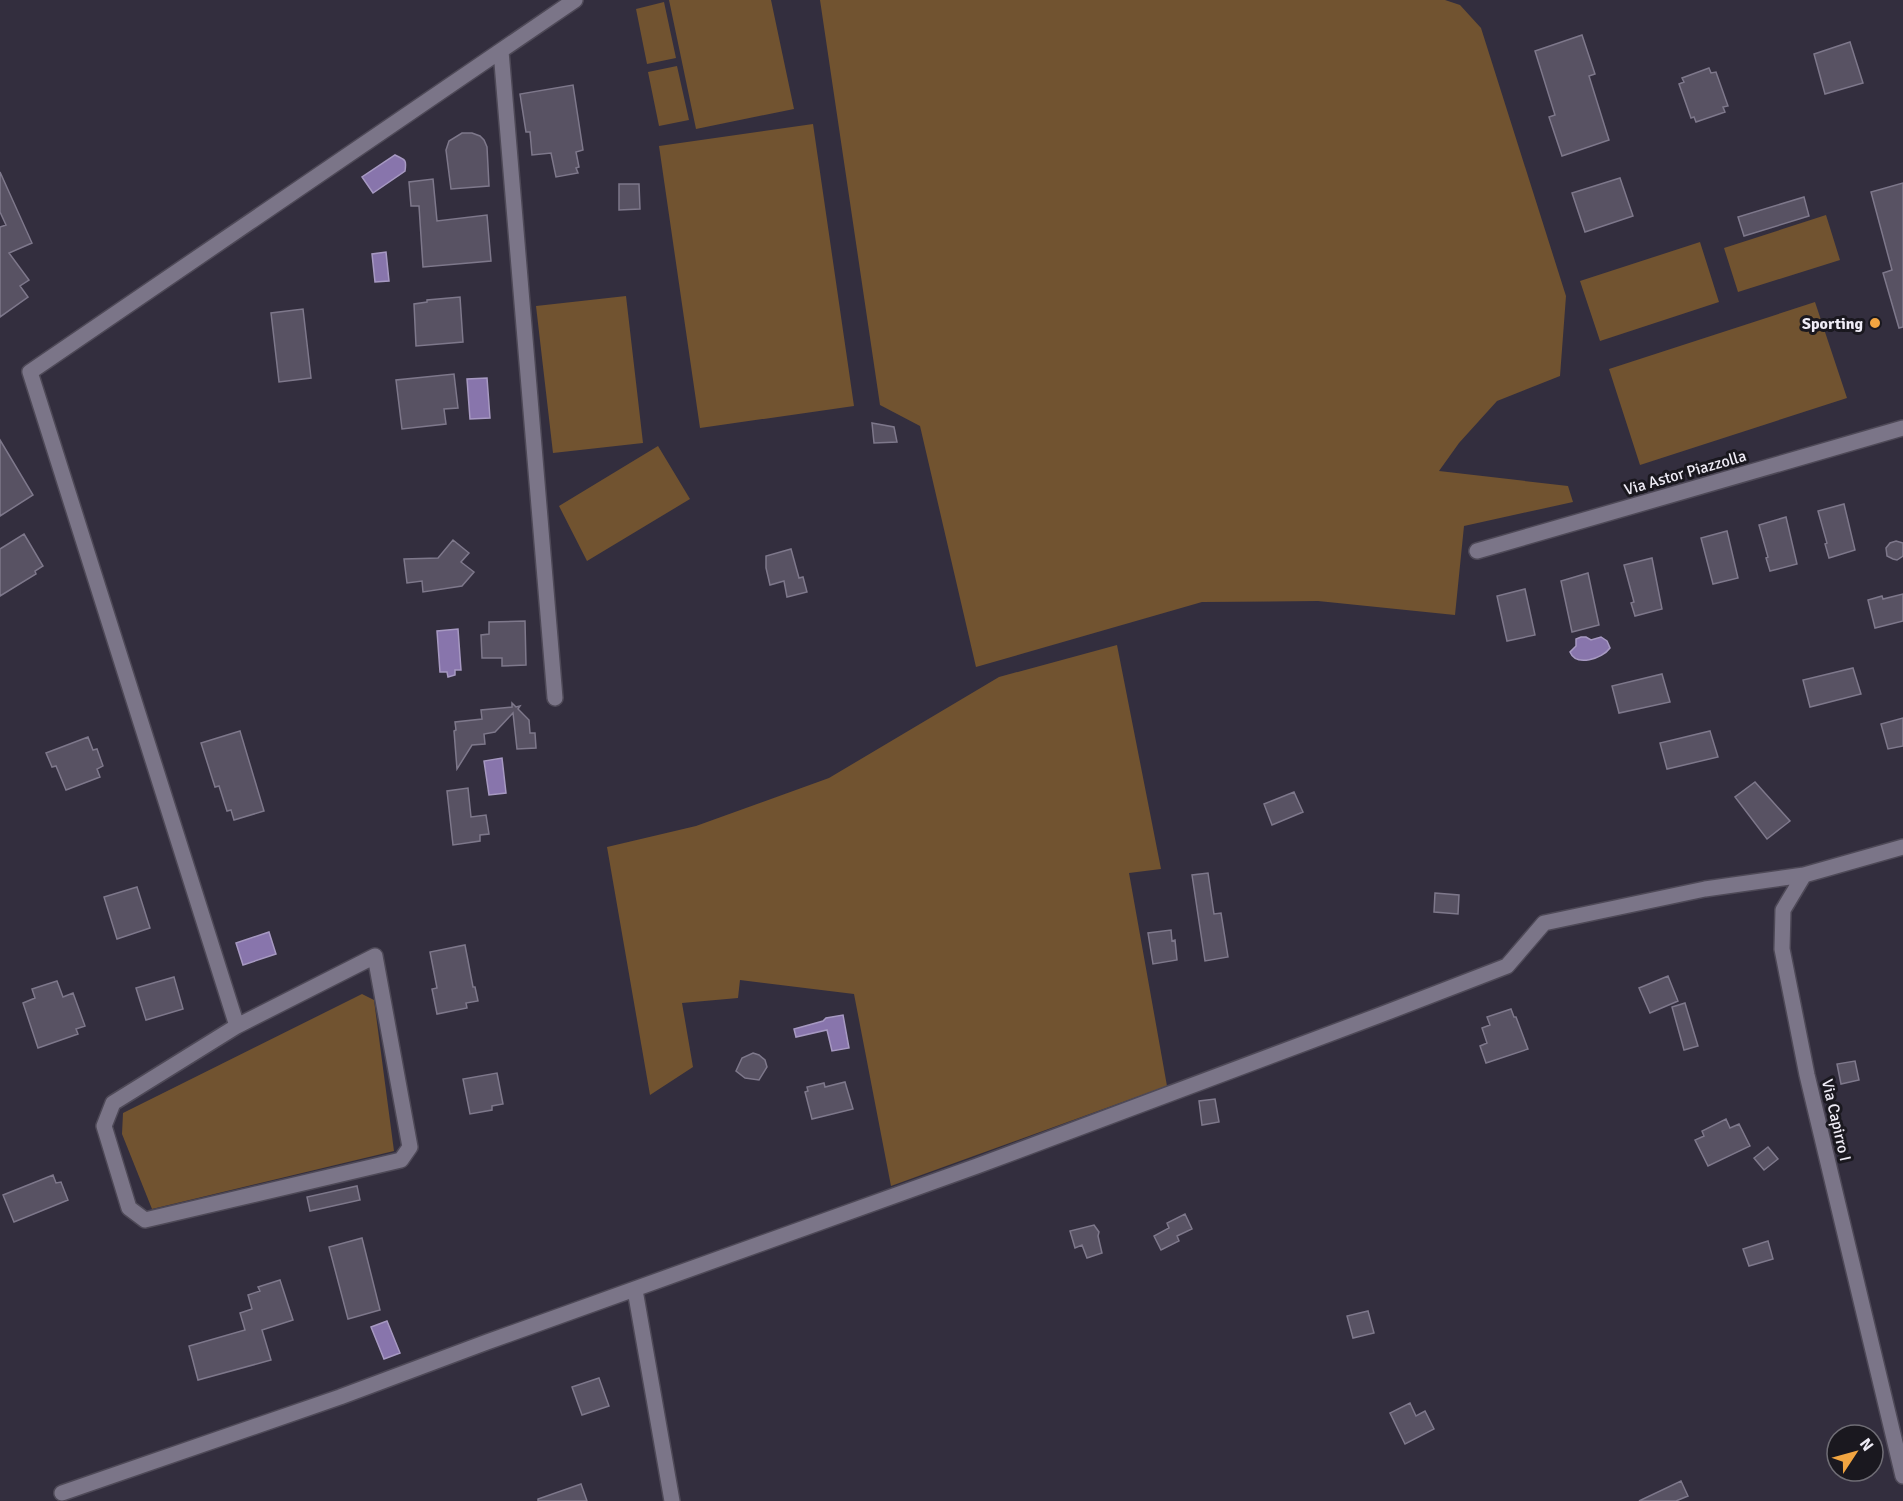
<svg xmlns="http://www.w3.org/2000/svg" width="1903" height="1501" font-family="Signika,sans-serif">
<rect width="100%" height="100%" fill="#332e3e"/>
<path fill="#715330" d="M669,0H771L794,109L696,129Z
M820,0H1445L1460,5L1481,28L1566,296L1560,376L1497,401L1459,443L1439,471L1568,486L1573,502L1464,526L1455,615L1318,601L1202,602L976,667L920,426L880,405Z
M664,2L676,58L647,64L636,9Z
M677,66L689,120L659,126L648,72Z
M813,124L854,406L700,428L659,146Z
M1826,215L1840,260L1738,292L1724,248Z
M1700,242L1719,302L1600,341L1580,281Z
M626,296L643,443L553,453L536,306Z
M1815,302L1847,398L1640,465L1609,369Z
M658,446L690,499L587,561L559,506Z
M1117,645L1161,869L1129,873L1167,1086L891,1186L854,994L740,980L738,998L682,1003L693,1067L650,1095L607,847L696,826L829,778L999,677Z
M362,994L374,1000L394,1151L152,1209L122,1134L123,1113Z"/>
<path fill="#8875ac" stroke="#a799c2" stroke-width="1.5" d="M395,155C404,160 407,158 405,171L373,193L362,177Z
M386,252L389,281L375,282L372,254Z
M487,378L490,418L470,419L467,379Z
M458,629L461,670H455V675L448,677L447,672H440L437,631Z
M1581,637H1586L1591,640L1601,637L1607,641L1610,648C1602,659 1576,667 1570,652L1576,646V639Z
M502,758L506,793L489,795L484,761Z
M269,932L276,954L243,965L236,943Z
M843,1015L849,1048L832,1051L827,1030L796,1037L794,1029L823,1021L826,1018Z
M387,1321L400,1353L384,1359L371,1327Z"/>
<path fill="#585263" stroke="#7e788b" stroke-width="1.5" d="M1582,35L1595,74L1589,76L1609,140L1562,156L1549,117L1555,115L1535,51Z
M1850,42L1863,83L1825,94L1814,54Z
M1709,68L1711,73L1716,72L1728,106L1723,107L1725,112L1696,122L1694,117L1691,118L1679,84L1684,82L1682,78Z
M573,85L583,150L576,152L579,167L576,168L578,173L556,177L551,153L532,155L530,132H526L520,94Z
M462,133H472L480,136L484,140L487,147L489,186L451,189L446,150L449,141Z
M0,172L32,243L9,253L29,280L20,286L28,297L0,317V227L6,225L0,212Z
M1620,178L1633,216L1585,232L1572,193Z
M433,179L437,221L487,215L491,261L423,267L419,206H411L409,182Z
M1903,183V327L1899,328L1883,273L1892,270L1871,192Z
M619,184H639L640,209L619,210Z
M1804,197L1809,216L1744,236L1738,217Z
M460,297L463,342L416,346L414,304L427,302V300Z
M303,309L311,378L279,382L271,313Z
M454,374L458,408L444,409L446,424L402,429L396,380Z
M872,423L894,427L897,442L874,443Z
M0,440L33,495L0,516Z
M1844,504L1855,550L1829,558L1825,544L1827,543L1818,511Z
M1786,517L1797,564L1770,571L1766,558L1768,557L1759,525Z
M1727,531L1738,578L1713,584L1701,538Z
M24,534L43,566L35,571L36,574L0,596V549Z
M453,540L469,553L461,562L474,572L462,586L423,592L422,581L407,583L404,559L438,558Z
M1896,541L1903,543V556L1897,560L1893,559L1887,556L1886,548L1890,543Z
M791,549L799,578L803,577L807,592L787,597L784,581L770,585L766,568V556Z
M1652,558L1662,609L1635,616L1631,603L1634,602L1624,565Z
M1588,573L1599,625L1572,632L1561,581Z
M1525,589L1535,635L1507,641L1497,596Z
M1903,594V621L1875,628L1868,600L1882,596L1883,599Z
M525,621L526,665L502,666V658H482L481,635L489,634V622Z
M1853,668L1861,694L1810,707L1803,680Z
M1662,674L1670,702L1619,713L1612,686Z
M512,703L516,707L520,706L518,709L529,720L530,733H535L536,748L517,749L513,713L495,732L484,734L485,744L472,745L457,769L454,731L456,730L455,722L482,719L481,710L512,707Z
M1903,718V746L1888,749L1881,724Z
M240,731L264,811L234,820L231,810L227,811L219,786L215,787L201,743Z
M1710,731L1718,757L1667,769L1660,743Z
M88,737L93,750L97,749L103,766L97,769L100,777L66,790L56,766L52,767L46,753Z
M1755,782L1790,821L1767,839L1735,797Z
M468,788L471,817L486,815L489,834L480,835V841L453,845L447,791Z
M1294,792L1303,812L1272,825L1264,804Z
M1208,873L1214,914L1221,913L1228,957L1205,961L1192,875Z
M137,887L150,928L117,939L104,897Z
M1435,893L1459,895L1458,914L1434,912Z
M1171,930L1172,941L1175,940L1177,960L1153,964L1148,933Z
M465,945L473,987H475L478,1001L466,1003L467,1008L437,1014L432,989L437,988L430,952Z
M1668,976L1678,1001L1650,1013L1639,988Z
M174,977L183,1009L146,1020L136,988Z
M57,981L63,997L73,993L85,1026L76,1029L78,1034L38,1048L23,1003L35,998L32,989Z
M1685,1003L1698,1046L1684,1050L1672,1007Z
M1511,1009L1514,1017H1516L1528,1049L1486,1063L1480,1046L1487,1043L1482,1028L1490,1025L1487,1017Z
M753,1053L759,1055L765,1060L767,1067L759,1080L745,1078L736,1071L742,1058Z
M1855,1061L1859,1080L1841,1084L1837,1064Z
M497,1073L503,1104L492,1106V1110L470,1114L463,1079Z
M845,1082L853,1109L812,1119L805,1092L808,1091L807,1087L824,1083L825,1087Z
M1215,1099L1219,1122L1202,1125L1199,1101Z
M1726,1119L1730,1128L1739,1124L1750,1146L1708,1166L1695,1140L1704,1136L1702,1131Z
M1768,1147L1778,1159L1764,1170L1754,1158Z
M53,1175L56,1183L61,1182L68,1200L14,1222L3,1195Z
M357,1186L360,1200L310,1211L307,1197Z
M1185,1214L1192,1229L1177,1236L1179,1241L1161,1250L1154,1236L1169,1228L1167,1223Z
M1094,1225L1099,1232L1098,1236L1102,1253L1087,1258L1082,1245L1075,1248L1070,1231Z
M362,1238L380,1310L348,1319L329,1247Z
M1768,1241L1773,1259L1749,1266L1743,1249Z
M280,1280L293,1320L262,1330L271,1360L198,1380L189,1346L245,1330L240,1313L252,1309L248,1295L260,1291L258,1287Z
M1368,1311L1374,1333L1353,1338L1347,1316Z
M599,1378L609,1406L582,1415L572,1387Z
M1410,1403L1416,1416L1425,1411L1434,1429L1405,1444L1390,1413Z
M1681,1481L1688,1496L1676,1501H1639Z
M581,1484L587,1501H538V1499Z"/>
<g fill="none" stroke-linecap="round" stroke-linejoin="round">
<g stroke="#4e4957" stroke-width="18">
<path id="street" d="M501,51L555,698
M1477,551L1903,428
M1903,847L1804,875L1783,910L1782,949L1807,1075L1903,1476
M375,956L410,1147L401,1160L145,1220L129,1208L104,1126L113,1103L237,1026Z
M237,1026L30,372L575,0
M635,1290L672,1501
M62,1493L340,1397L487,1342L977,1166L1380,1015L1507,966L1544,923L1705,889L1804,875"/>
</g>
<use href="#street" stroke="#7b7588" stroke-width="15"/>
</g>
<circle fill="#f2a541" stroke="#1a181f" stroke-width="2" cx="1875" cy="323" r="6"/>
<g text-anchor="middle" stroke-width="6" stroke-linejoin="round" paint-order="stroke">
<g font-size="16" font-weight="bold" fill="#efecf6" stroke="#1a181f" text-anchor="end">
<text x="1863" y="329">Sporting</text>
</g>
<g font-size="16" fill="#efecf6" stroke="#1a181f">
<text transform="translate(1685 472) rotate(-16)" y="6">Via Astor Piazzolla</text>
<text transform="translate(1837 1120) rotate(77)" y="6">Via Capirro I</text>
</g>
</g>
<g transform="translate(1855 1453) rotate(54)"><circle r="28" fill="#1a181f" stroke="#6f6d75" stroke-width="1.5"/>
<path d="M0-4.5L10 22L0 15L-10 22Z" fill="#f2a541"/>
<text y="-9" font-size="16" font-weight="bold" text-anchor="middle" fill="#efecf6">N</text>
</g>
</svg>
